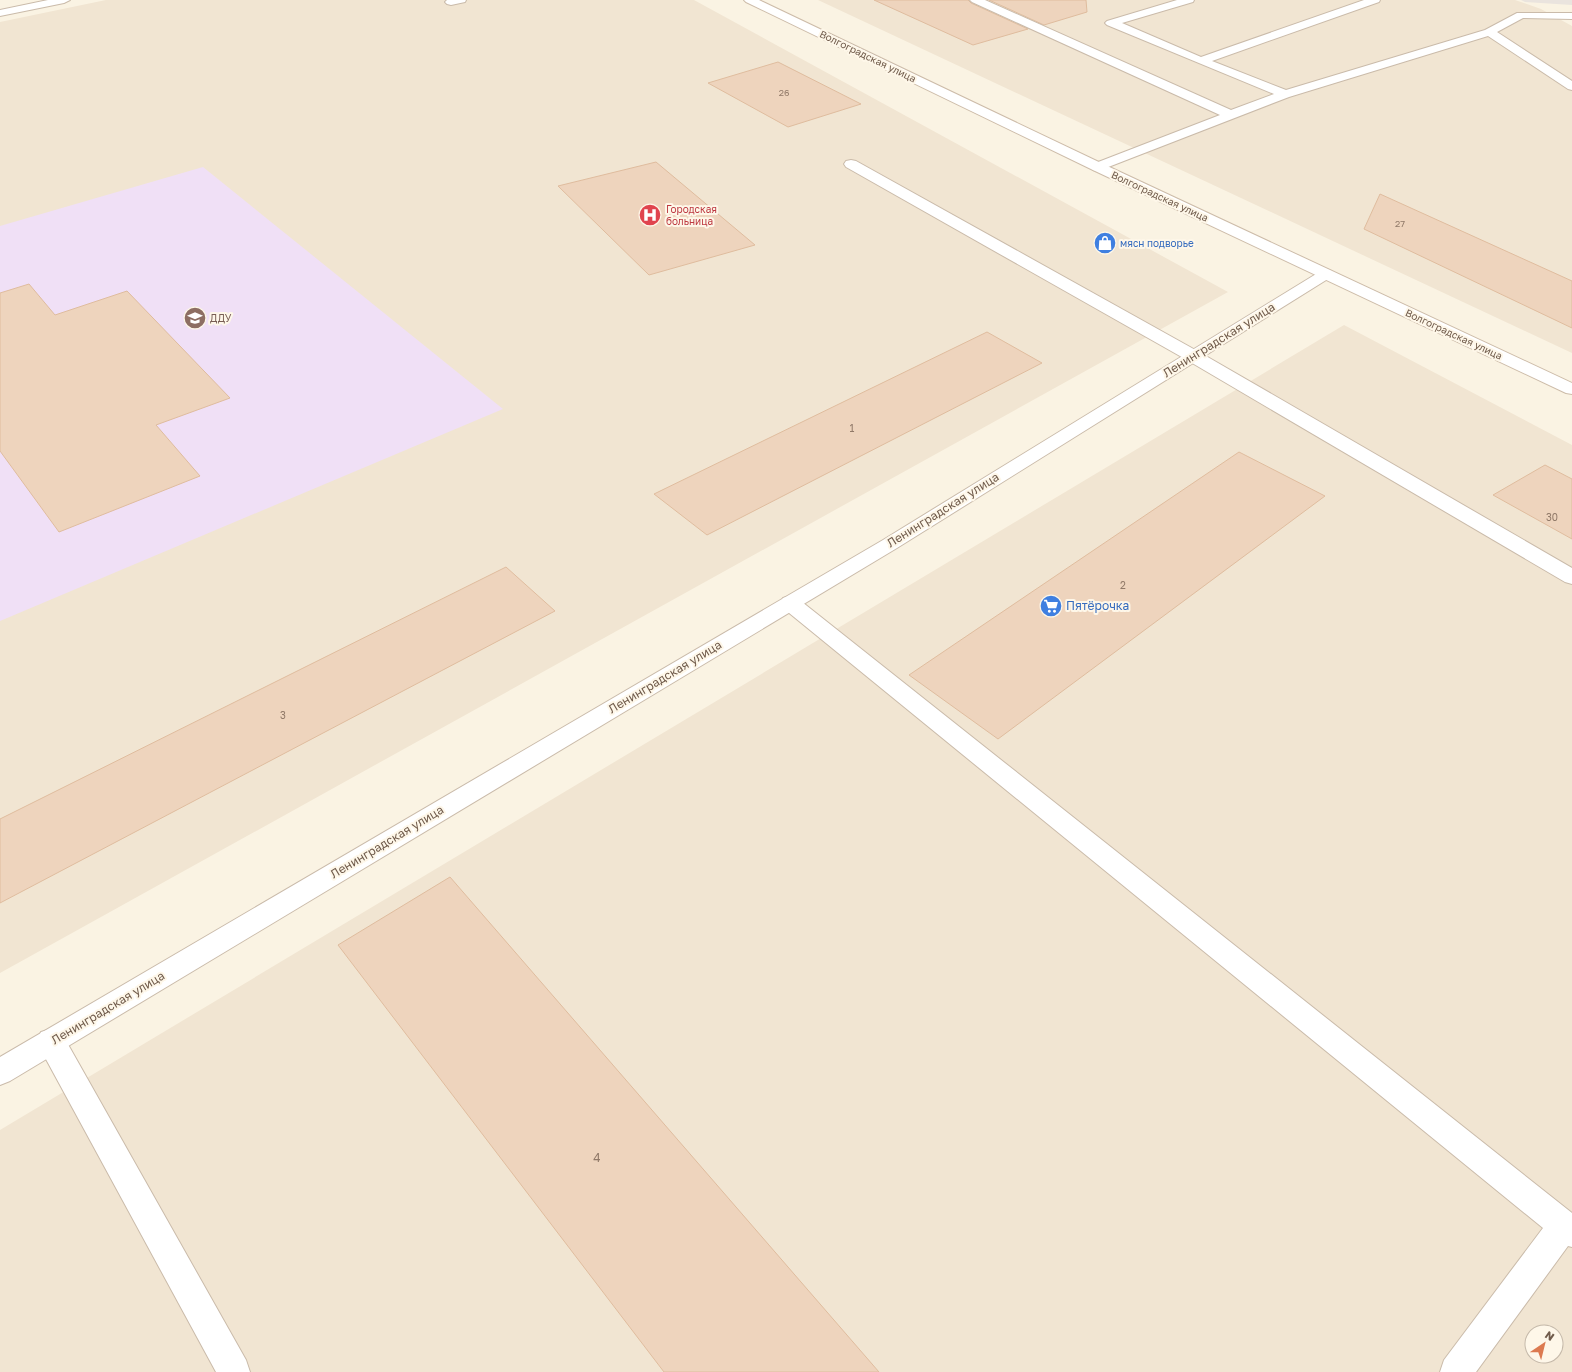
<svg xmlns="http://www.w3.org/2000/svg" width="1572" height="1372" font-family="'Golos Text',sans-serif">
<rect width="100%" height="100%" fill="#faf3e3"/>
<path fill="#f1e5d2" fill-rule="evenodd" d="M106,0H694L1228,292L0,973V22Z
M818,0H1515L1541,9L1572,26V353Z
M1344,325L1572,445V1372H0V1130ZM1532,1332H1556V1356H1532Z"/>
<path fill="#eae4de" d="M1521,0H1572V5L1525,2Z"/>
<path fill="#f0e0f6" d="M203,167L503,409L0,621V226Z"/>
<path fill="#eed4bd" stroke="#dfbc9e" d="M874,0H968L971,3L1028,29L973,45Z
M989,0H1086L1087,12L1044,25Z
M778,62L861,104L788,127L708,83Z
M656,162L755,245L649,275L558,186Z
M1380,194L1572,281V328L1364,229Z
M29,284L55,315L127,291L230,398L156,425L200,476L59,532L0,451V293Z
M987,332L1042,363L707,535L654,494Z
M1239,452L1325,496L998,739L909,675Z
M1545,465L1572,479V539L1493,495Z
M506,567L555,611L0,903V819Z
M450,877L879,1372H664L338,945Z"/>
<g fill="none" stroke-linecap="round" stroke-linejoin="round">
<g stroke="#cabbaa" stroke-width="2">
<path id="service" d="M447,0H466L465,2L451,5L447,4L445,2Z
M970,0H985L1231,110L1274,94L1107,25L1105,23L1107,21L1177,0H1194L1193,2L1122,23L1201,57L1364,0H1380L1379,2L1212,61L1286,90L1485,30L1517,13H1572V19L1523,18L1497,32L1572,81V90L1568,89L1488,36L1289,97L1098,171L1093,170L1091,167L1093,164L1220,115L972,2Z
M851,160L856,161L1199,352L1572,568V584L1565,582L1187,360L846,167L844,164L846,161Z
M790,596L797,598L1572,1213V1247L1568,1246L1476,1372H1440L1444,1360L1543,1228L783,608L780,603L783,598Z
M51,1029L61,1032L246,1360L250,1372H216L41,1050L37,1041L41,1032Z"/>
</g>
<g stroke="#cabbaa" stroke-width="2">
<path id="minor" d="M48,0H70L64,3L0,16V10Z"/>
</g>
<g stroke="#cabbaa" stroke-width="2">
<path id="tertiary" d="M1326,269L1331,271L1334,274L1331,277L897,548L10,1081L0,1085V1057L883,540L1321,271Z"/>
</g>
<g stroke="#cdbca9" stroke-width="2">
<path id="secondary" d="M744,0H759L1103,164L1572,383V394L1566,393L1093,170L746,2Z"/>
</g>
<use href="#service" fill="#fff" fill-rule="evenodd"/>
<use href="#minor" fill="#fff" fill-rule="evenodd"/>
<use href="#tertiary" fill="#fff" fill-rule="evenodd"/>
<use href="#secondary" fill="#fff" fill-rule="evenodd"/>
</g>
<defs>
<g id="hospital-disc" transform="scale(1.15)"><circle r="9.5" fill="#e0444e" stroke="#fef7e9"/><path d="M-5-5h3v3.5h4V-5h3V5h-3V1.5h-4V5h-3Z" fill="#fff"/></g>
<g id="shop-disc" transform="scale(1.15)"><circle r="9.5" fill="#3f7fe0" stroke="#fef7e9"/><path d="M-5-2.5h2.3a2.7 3.5 0 0 1 5.4 0H5L5.5 6h-11ZM-1.5-2.5h3a1.5 2.3 0 0 0-3 0Z" fill="#fff"/></g>
<g id="school-disc" transform="scale(1.15)"><circle r="9.5" fill="#8d6e63" stroke="#fef7e9"/><path d="M0-5L7-2L0 1L-7-2ZM-4 1L0 2.5L4 1V4Q0 6-4 4Z" fill="#fff"/></g>
<g id="supermarket-disc" transform="scale(1.15)"><circle r="9.5" fill="#3f7fe0" stroke="#fef7e9"/><path d="M-6-5.5h2.5l.6 2H6L4.5 2H-2.5L-4.4-4H-6ZM-1.5 3.2a1.3 1.3 0 1 0 .1 0ZM3 3.2a1.3 1.3 0 1 0 .1 0Z" fill="#fff"/></g>
</defs>
<g fill-rule="evenodd">
<use href="#hospital-disc" x="650" y="215"/>
<use href="#shop-disc" x="1105" y="243"/>
<use href="#school-disc" x="195" y="318"/>
<use href="#supermarket-disc" x="1051" y="606"/>
</g>
<g text-anchor="middle" stroke-width="4" stroke-linejoin="round" paint-order="stroke">
<g font-size="9" fill="#907968">
<text x="784" y="96">26</text>
<text x="1400" y="227">27</text>
</g>
<g font-size="10" fill="#705b4b" stroke="#fef7e9">
<text transform="translate(868 56) rotate(26)" y="4">Волгоградская улица</text>
<text transform="translate(1160 196) rotate(25)" y="4">Волгоградская улица</text>
<text transform="translate(1454 334) rotate(25)" y="4">Волгоградская улица</text>
</g>
<g font-size="10" fill="#be3a42" stroke="#fef7e9" text-anchor="start">
<text x="666" y="213">Городская<tspan x="666" dy="12">больница</tspan></text>
</g>
<g font-size="10" fill="#366cbe" stroke="#fef7e9" text-anchor="start">
<text x="1120" y="247">мясн подворье</text>
</g>
<g font-size="10" fill="#785e54" stroke="#fef7e9" text-anchor="start">
<text x="210" y="322">ДДУ</text>
</g>
<g font-size="10" fill="#907968">
<text x="852" y="432">1</text>
<text x="1552" y="521">30</text>
<text x="1123" y="589">2</text>
<text x="283" y="719">3</text>
</g>
<g font-size="12" fill="#705b4b" stroke="#fef7e9">
<text transform="translate(1219 340) rotate(-32)" y="4">Ленинградская улица</text>
<text transform="translate(943 510) rotate(-32)" y="4">Ленинградская улица</text>
<text transform="translate(665 677) rotate(-31)" y="4">Ленинградская улица</text>
<text transform="translate(387 842) rotate(-31)" y="4">Ленинградская улица</text>
<text transform="translate(108 1008) rotate(-31)" y="4">Ленинградская улица</text>
</g>
<g font-size="12" fill="#366cbe" stroke="#fef7e9" text-anchor="start">
<text x="1066" y="610">Пятёрочка</text>
</g>
<g font-size="12" fill="#907968">
<text x="597" y="1162">4</text>
</g>
</g>
<g transform="translate(1544 1344) rotate(35)"><circle r="19" fill="#fef7e9" stroke="#c5b9aa"/>
<path d="M0-3L7 15L0 10L-7 15Z" fill="#dc7a50"/>
<text y="-6" font-size="11" font-weight="bold" text-anchor="middle" fill="#705b4b">N</text>
</g>
</svg>
